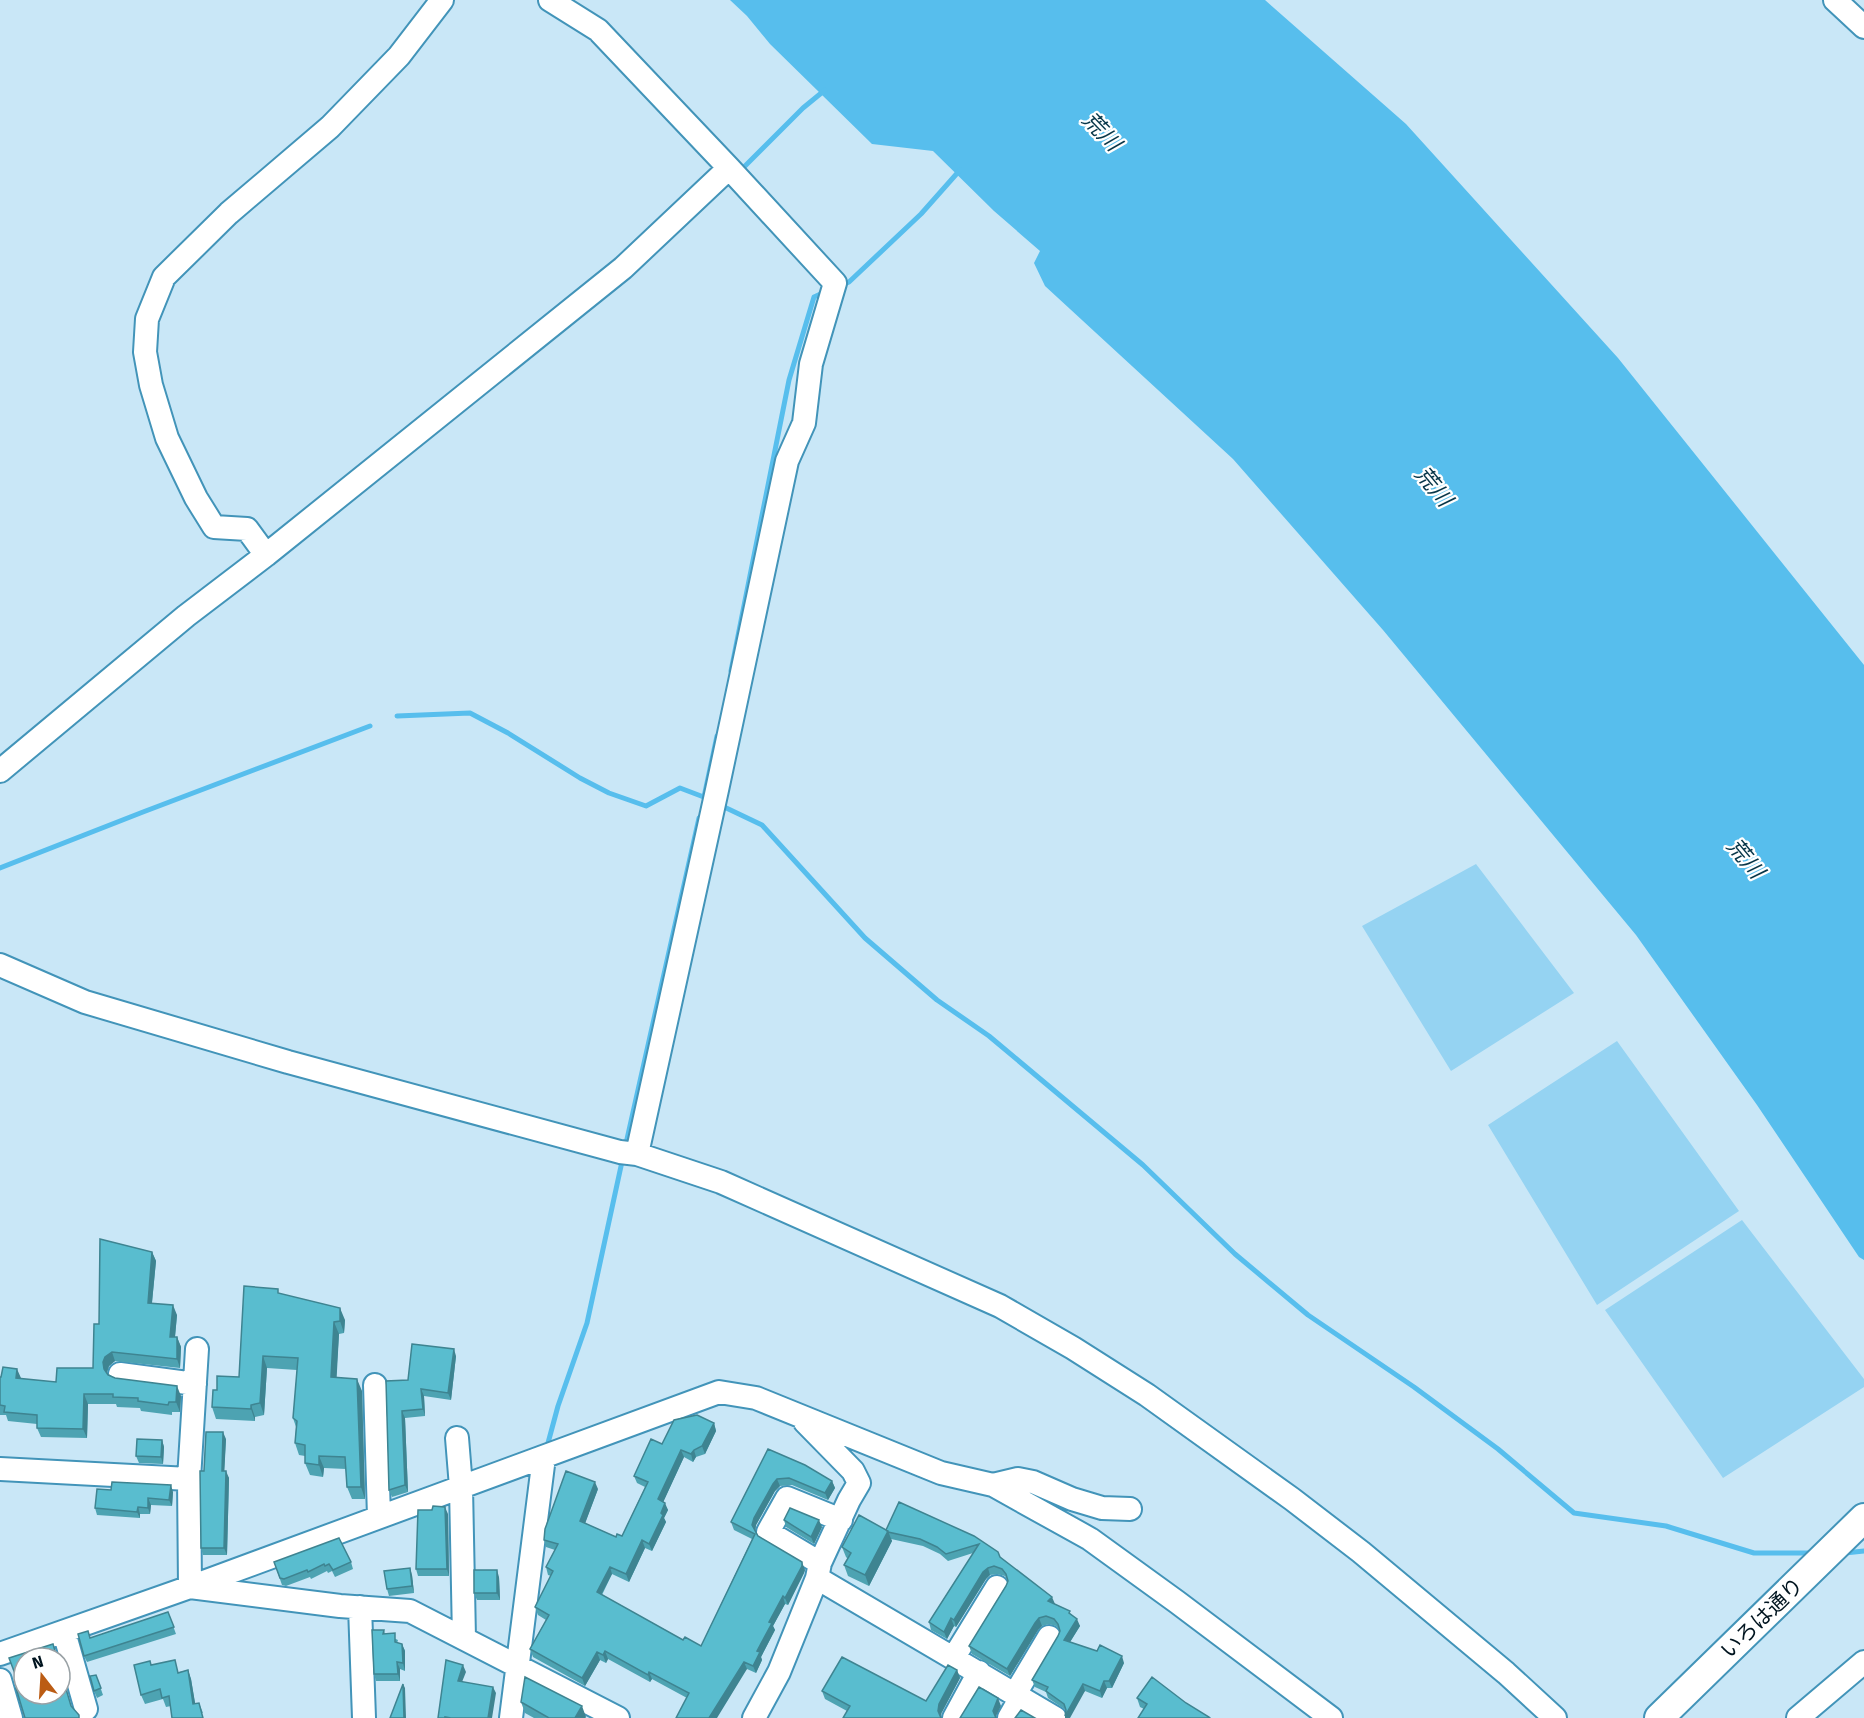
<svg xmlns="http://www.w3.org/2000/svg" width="1864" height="1718" font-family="'Fira Sans','Noto Sans JP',sans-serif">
<rect width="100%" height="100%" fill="#c9e7f7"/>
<path fill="#95d3f2" d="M1476,864L1574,993L1451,1071L1362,926Z
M1617,1041L1739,1211L1597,1305L1488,1125Z
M1742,1220L1864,1379V1387L1723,1478L1605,1310Z"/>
<path fill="#57beed" d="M730,0H1265L1406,124L1618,358L1864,665V1260L1859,1257L1757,1105L1636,935L1383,630L1233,459L1045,286L1034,263L1040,251L994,211L933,151L872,144L770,44L747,16Z"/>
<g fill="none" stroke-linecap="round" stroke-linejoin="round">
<path stroke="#57beed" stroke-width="5" d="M739,172L803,108L825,90
M840,286L849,282L921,214L960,170
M731,671L789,380L814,297L825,292
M397,716L470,713L508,733L580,778L609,793L646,806L680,788L709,799
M704,797L717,736
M720,805L762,825L865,938L937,1000L989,1036L1143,1165L1235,1254L1308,1315L1414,1387L1498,1449L1574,1513L1666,1526L1754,1553H1814
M0,868L143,812L370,726
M625,1148L699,818
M548,1443L558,1406L587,1323L623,1157
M1845,1553L1864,1551"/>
<g stroke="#4294b9" stroke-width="26">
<path id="minor" d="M550,0L598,30L729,168L835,283L811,364L804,423L787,461L717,790L637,1154
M1835,0L1864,27
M266,555L247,529L214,527L196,498L167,438L151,385L145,352L147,319L164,277L229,213L330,127L399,56L442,0
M0,771L186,616L266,555L623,268L729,168
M0,965L85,1002L288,1062L620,1152L637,1154L721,1182L1000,1306L1073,1348L1147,1395L1292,1499L1361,1552L1506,1673L1555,1718
M120,1374L195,1384
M375,1385L379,1517
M457,1438L461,1487L464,1638
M0,1469L189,1479L190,1587L340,1606L410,1611L618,1718
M189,1479L197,1349
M993,1485L1018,1479L1033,1482L1072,1499L1102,1508L1130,1509
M820,1563L768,1532L787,1498L841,1520
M817,1578L1055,1718
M360,1607L364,1718
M64,1632L86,1709
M0,1654L190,1587L719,1392L756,1398L941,1473L993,1485L1090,1539L1177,1602L1331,1718
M954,1657L997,1587
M0,1680L11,1718
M1015,1694L1049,1637
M511,1718L544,1457
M754,1718L779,1672L817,1578L820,1563L849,1500L859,1483L853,1471L805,1422
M954,1718L979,1672
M1009,1718L1021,1697
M1798,1718L1864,1662"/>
</g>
<g stroke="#4294b9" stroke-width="32">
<path id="major" d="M1659,1718L1864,1518"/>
</g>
<use href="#minor" stroke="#fff" stroke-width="22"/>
<use href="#major" stroke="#fff" stroke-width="28"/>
</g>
<path fill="#4da3b2" d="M152,1252L156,1261L152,1303L177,1315L175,1337H177L181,1347L180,1368L115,1361L109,1366L107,1373L115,1378L181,1396L180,1412H172V1415L141,1411L140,1408L117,1407L116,1404H88L87,1438L41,1437L37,1428V1424L8,1421L6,1415H0V1377L56,1382L93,1368L99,1324Z
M280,1294L345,1320L344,1333L339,1334L336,1378L362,1391L365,1499H352L347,1487L346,1469L324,1468L323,1477L310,1475L305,1463V1456L299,1455L295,1443L296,1427L293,1418L297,1370L267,1368L264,1415L255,1417V1421L216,1419L212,1407L217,1390L239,1377Z
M456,1356L451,1400L424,1396L425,1416L405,1418L408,1492L392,1497L389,1490L386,1381L408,1380Z
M714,1423L716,1431L705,1454L696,1457L693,1462L684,1457L663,1502L668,1510L664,1518L666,1522L652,1551L645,1548L629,1582L612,1574L602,1595L683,1640L701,1646L752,1539L734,1530L731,1522L768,1449L832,1481L835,1488L828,1500L792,1485L780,1486L775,1491L756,1525L755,1531L758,1536L805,1570L804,1573L788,1605L785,1604L773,1626L775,1630L761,1657L762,1660L756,1673L747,1669L687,1698L652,1679L650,1682L608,1659L606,1663L600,1660L585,1686L533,1657L530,1649L546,1620L538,1615L535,1607L551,1576L548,1575L546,1567L555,1550L546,1547L544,1540L598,1489L585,1523L616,1537L622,1536L645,1487L637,1483L634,1476L662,1444Z
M226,1439L224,1471L229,1478L227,1555H203L201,1548L204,1471Z
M162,1440L164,1447L163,1464L139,1463L136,1456Z
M111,1490L173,1492L172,1506L151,1505L150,1514H140V1518L97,1515L95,1508Z
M448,1514L449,1576H418L416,1569Z
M784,1520L822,1527L814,1544L786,1527Z
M886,1530L974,1536L1054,1604L1071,1614L1080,1626L1070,1642L1124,1663L1112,1688H1107L1102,1698L1085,1691L1066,1710L1048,1698L1046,1692L1035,1687L1032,1680L1058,1636L1060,1631L1056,1626L1049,1624L1042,1626L1038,1630L1010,1676L972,1654L969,1646L1006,1586L1008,1581L1005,1576L997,1574L990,1575L986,1579L956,1627L954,1626L947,1639L931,1630L929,1622L973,1553L948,1561L940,1554L923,1546L891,1539L892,1541L869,1586L848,1576L844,1565L848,1559L846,1557L842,1547Z
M274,1562H351L353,1569L335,1577L332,1571L328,1573L327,1571L311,1579L310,1577L286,1586L282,1585Z
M412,1575L414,1593L389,1596L387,1589Z
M499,1577L500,1600H477L474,1593Z
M168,1612L176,1634L87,1662L84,1656L90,1638Z
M384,1630L385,1634L398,1640L397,1643L402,1644L405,1651V1671L400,1669V1681H376L374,1674Z
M188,1670L191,1679L195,1704L199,1703L203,1713L171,1706L166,1707L163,1699L145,1704L141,1695L179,1672Z
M957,1670L960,1678L942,1712L847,1711L825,1699L822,1691L926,1701Z
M96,1675L103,1695L97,1698L94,1691Z
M1137,1698L1186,1703L1144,1709L1140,1707Z
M521,1702L586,1717L585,1718H534L525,1713Z"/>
<path fill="#3e8491" d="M152,1252L156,1261L151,1312L148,1303Z
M173,1305L177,1315L174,1347L170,1337Z
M340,1308L345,1320L344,1333L340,1321Z
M334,1322L339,1334L336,1389L331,1377Z
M177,1337L181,1347L180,1368L177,1359Z
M454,1349L456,1356L451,1400L448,1393Z
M112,1352L115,1361L109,1366L107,1372V1379L104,1369L103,1362L105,1357Z
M263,1356L267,1368L264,1415L260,1403Z
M17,1369L21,1378L20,1388L16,1378Z
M357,1379L362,1391L365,1499L361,1487Z
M177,1386L181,1396L180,1412L176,1402Z
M421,1389L424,1396L425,1416L423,1409Z
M84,1394L88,1404L87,1438L83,1429Z
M251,1405L255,1417V1421L251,1409Z
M402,1411L405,1418L408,1492L405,1485Z
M714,1423L716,1431L705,1454L702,1446Z
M223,1432L226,1439L224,1478L222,1471Z
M162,1440L164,1447L163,1464L161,1457Z
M681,1450L684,1457L661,1507L658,1499Z
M694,1450L696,1457L693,1462L691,1454Z
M319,1456L324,1468L323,1477L319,1465Z
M226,1471L229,1478L227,1555L224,1548Z
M777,1479L780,1486L775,1491L756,1525L755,1533L752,1525L754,1518L773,1484Z
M832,1481L835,1488L828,1500L825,1493Z
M595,1482L598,1489L583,1529L580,1521Z
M171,1485L173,1492L172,1506L169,1500Z
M148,1498L151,1505L150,1514L148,1508Z
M665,1503L668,1510L664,1518L666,1522L652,1551L649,1544Z
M138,1507L140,1514V1518L137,1512Z
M445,1507L448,1514L449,1576L447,1569Z
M819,1520L822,1527L814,1544L811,1537Z
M888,1531L892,1541L869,1586L865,1575Z
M642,1540L645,1548L629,1582L626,1574Z
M802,1562L805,1570L804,1573L788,1605L785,1598Z
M610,1567L612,1574L599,1599L597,1592Z
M410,1568L412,1575L414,1593L412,1586Z
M988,1568L990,1575L986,1579L956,1627L954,1620L983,1572Z
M497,1570L499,1577L500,1600L497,1593Z
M783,1596L785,1604L773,1626L775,1630L761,1657L762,1660L756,1673L753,1666L757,1651L769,1622Z
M1052,1597L1055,1604L1051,1609L1048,1601Z
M951,1618L954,1626L947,1639L944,1632Z
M1039,1618L1042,1626L1038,1630L1010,1676L1007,1669L1035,1623Z
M1077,1619L1080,1626L1067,1647L1064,1640Z
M402,1644L405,1651V1671L403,1663Z
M605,1651L608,1659L606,1663L603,1655Z
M597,1652L600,1660L585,1686L582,1678Z
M1122,1656L1124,1663L1112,1688L1109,1681Z
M397,1662L400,1669V1681L398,1674Z
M744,1662L747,1669L717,1718H709Z
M463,1665L466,1672L460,1687L458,1681Z
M188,1670L191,1679L197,1714L193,1704Z
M957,1670L960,1678L942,1712L940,1718L938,1711L939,1704Z
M649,1672L652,1679L650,1682L648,1675Z
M1104,1681L1107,1688L1102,1698L1100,1691Z
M403,1684L405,1688L406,1718H404Z
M1083,1684L1085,1691L1070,1718H1065V1716Z
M493,1687L496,1693L492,1718H488Z
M998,1698L1001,1706L995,1718L993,1711Z
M582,1706L586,1717L585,1718H575Z"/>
<path fill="#59bdcf" stroke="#3e8491" stroke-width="1.5" d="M100,1239L152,1252L148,1303L173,1305L170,1337H177V1359L112,1352L105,1357L103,1362L104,1369L108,1375L115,1378L177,1386L176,1402H169L168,1405L138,1401V1398L113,1397V1394H84L83,1429L37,1428V1415L4,1412L5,1406L0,1405V1377H1L3,1367L17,1369L16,1378L56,1382L57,1368H93L94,1324H99Z
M244,1286L278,1289V1293L340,1308V1321L334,1322L331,1377L357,1379L361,1487H347L345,1457L319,1456V1465L305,1463V1445L295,1443L297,1421L293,1418L298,1358L263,1356L260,1403L251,1405V1409L212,1407L213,1390H217V1376L239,1377Z
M412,1344L454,1349L448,1393L421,1389L423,1409L402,1411L405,1485L389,1490L386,1381L408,1380Z
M697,1415L714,1423L702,1446L694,1450L691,1454L681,1450L658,1499L665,1503L661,1513L663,1515L649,1544L642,1540L626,1574L610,1567L597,1592L683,1640L685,1637L701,1646L755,1534L731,1522L768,1449L805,1465L832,1481L825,1493L789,1478L777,1479L773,1484L754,1518L752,1525L758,1536L802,1562V1566L785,1598L783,1596L769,1622L772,1623L757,1651L760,1652L753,1666L744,1662L709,1718H676L689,1693L649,1672L648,1675L605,1651L603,1655L597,1652L582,1678L530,1649L549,1615L535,1607L553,1571L546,1567L558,1544L544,1540L545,1529L566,1471L595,1482L580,1521L616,1537L617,1534L622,1536L648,1482L634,1476L651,1439L662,1444L674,1420Z
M206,1432H223L222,1471H226L224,1548H201L200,1471H204Z
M137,1439L162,1440L161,1457L136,1456Z
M112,1482L171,1485L169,1500L148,1498V1508L138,1507L137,1512L95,1508L97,1489L111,1490Z
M899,1502L974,1536L998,1552L1000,1557L1052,1597L1048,1601L1070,1611L1069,1613L1077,1619L1064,1640L1097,1651L1100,1645L1122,1656L1109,1681H1104L1100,1691L1083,1684L1065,1716L1066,1710L1064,1704L1046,1691L1048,1687L1032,1680L1058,1636L1060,1631L1058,1624L1054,1619L1046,1616L1039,1618L1035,1623L1007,1669L969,1646L1006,1586L1008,1581L1006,1574L1002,1569L994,1566L988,1568L983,1572L954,1620L951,1618L944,1632L929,1622L979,1544L946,1554L937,1547L920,1539L888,1532L886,1530Z
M433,1506L445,1507L447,1569H416L418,1510H432Z
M790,1508L819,1520L811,1537L784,1520Z
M859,1515L888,1531L865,1575L844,1565L851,1553L842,1547Z
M339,1538L351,1562L333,1570L329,1564L325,1566L324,1564L308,1572L307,1570L284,1579L280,1578L274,1562Z
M410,1568L412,1586L387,1589L384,1571Z
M474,1570H497V1593H474Z
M168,1612L174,1627L84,1656L78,1634L88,1631L90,1638Z
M372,1630H384L383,1634L395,1633V1642L402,1644L403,1663L397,1662L398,1674H374Z
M53,1644L57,1658H24V1694H60V1683L64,1682L71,1706L79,1715V1718H25L16,1688L20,1687L9,1658Z
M842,1657L926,1701L948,1665L957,1670L939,1704L938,1711L941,1718H843L850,1706L822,1691Z
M175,1660L178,1673L188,1670L193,1704L199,1703L203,1718H172L169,1696L162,1698L160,1689L141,1695L134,1665L150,1661L151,1665Z
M446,1660L463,1665L458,1681L493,1687L488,1718H451L445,1717V1718H438Z
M96,1675L101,1688L94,1691L90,1676Z
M525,1677L582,1706L575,1718H549L521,1702Z
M1152,1677L1186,1703L1209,1717L1210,1718H1138L1147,1704L1137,1698Z
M403,1684L404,1718H390Z
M979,1687L998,1698L993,1711L996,1718H960Z
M1021,1710L1035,1718H1015Z"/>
<g text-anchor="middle" stroke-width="4.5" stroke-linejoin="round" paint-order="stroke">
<g font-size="21" fill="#00141f" stroke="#fff">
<text transform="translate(1762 1618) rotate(-44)" y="7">いろは通り</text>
</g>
<g font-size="22" font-style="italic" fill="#073649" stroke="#fff">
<text transform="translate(1102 131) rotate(46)" y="8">荒川</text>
<text transform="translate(1434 486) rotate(50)" y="8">荒川</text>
<text transform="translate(1746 858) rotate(50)" y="8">荒川</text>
</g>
</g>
<g transform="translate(42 1676) rotate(343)"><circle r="28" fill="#ffffff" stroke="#99a1a5" stroke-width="1.5"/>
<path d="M0-4.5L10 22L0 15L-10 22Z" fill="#bb5c14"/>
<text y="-9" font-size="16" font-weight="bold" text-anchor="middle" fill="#00141f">N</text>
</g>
</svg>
